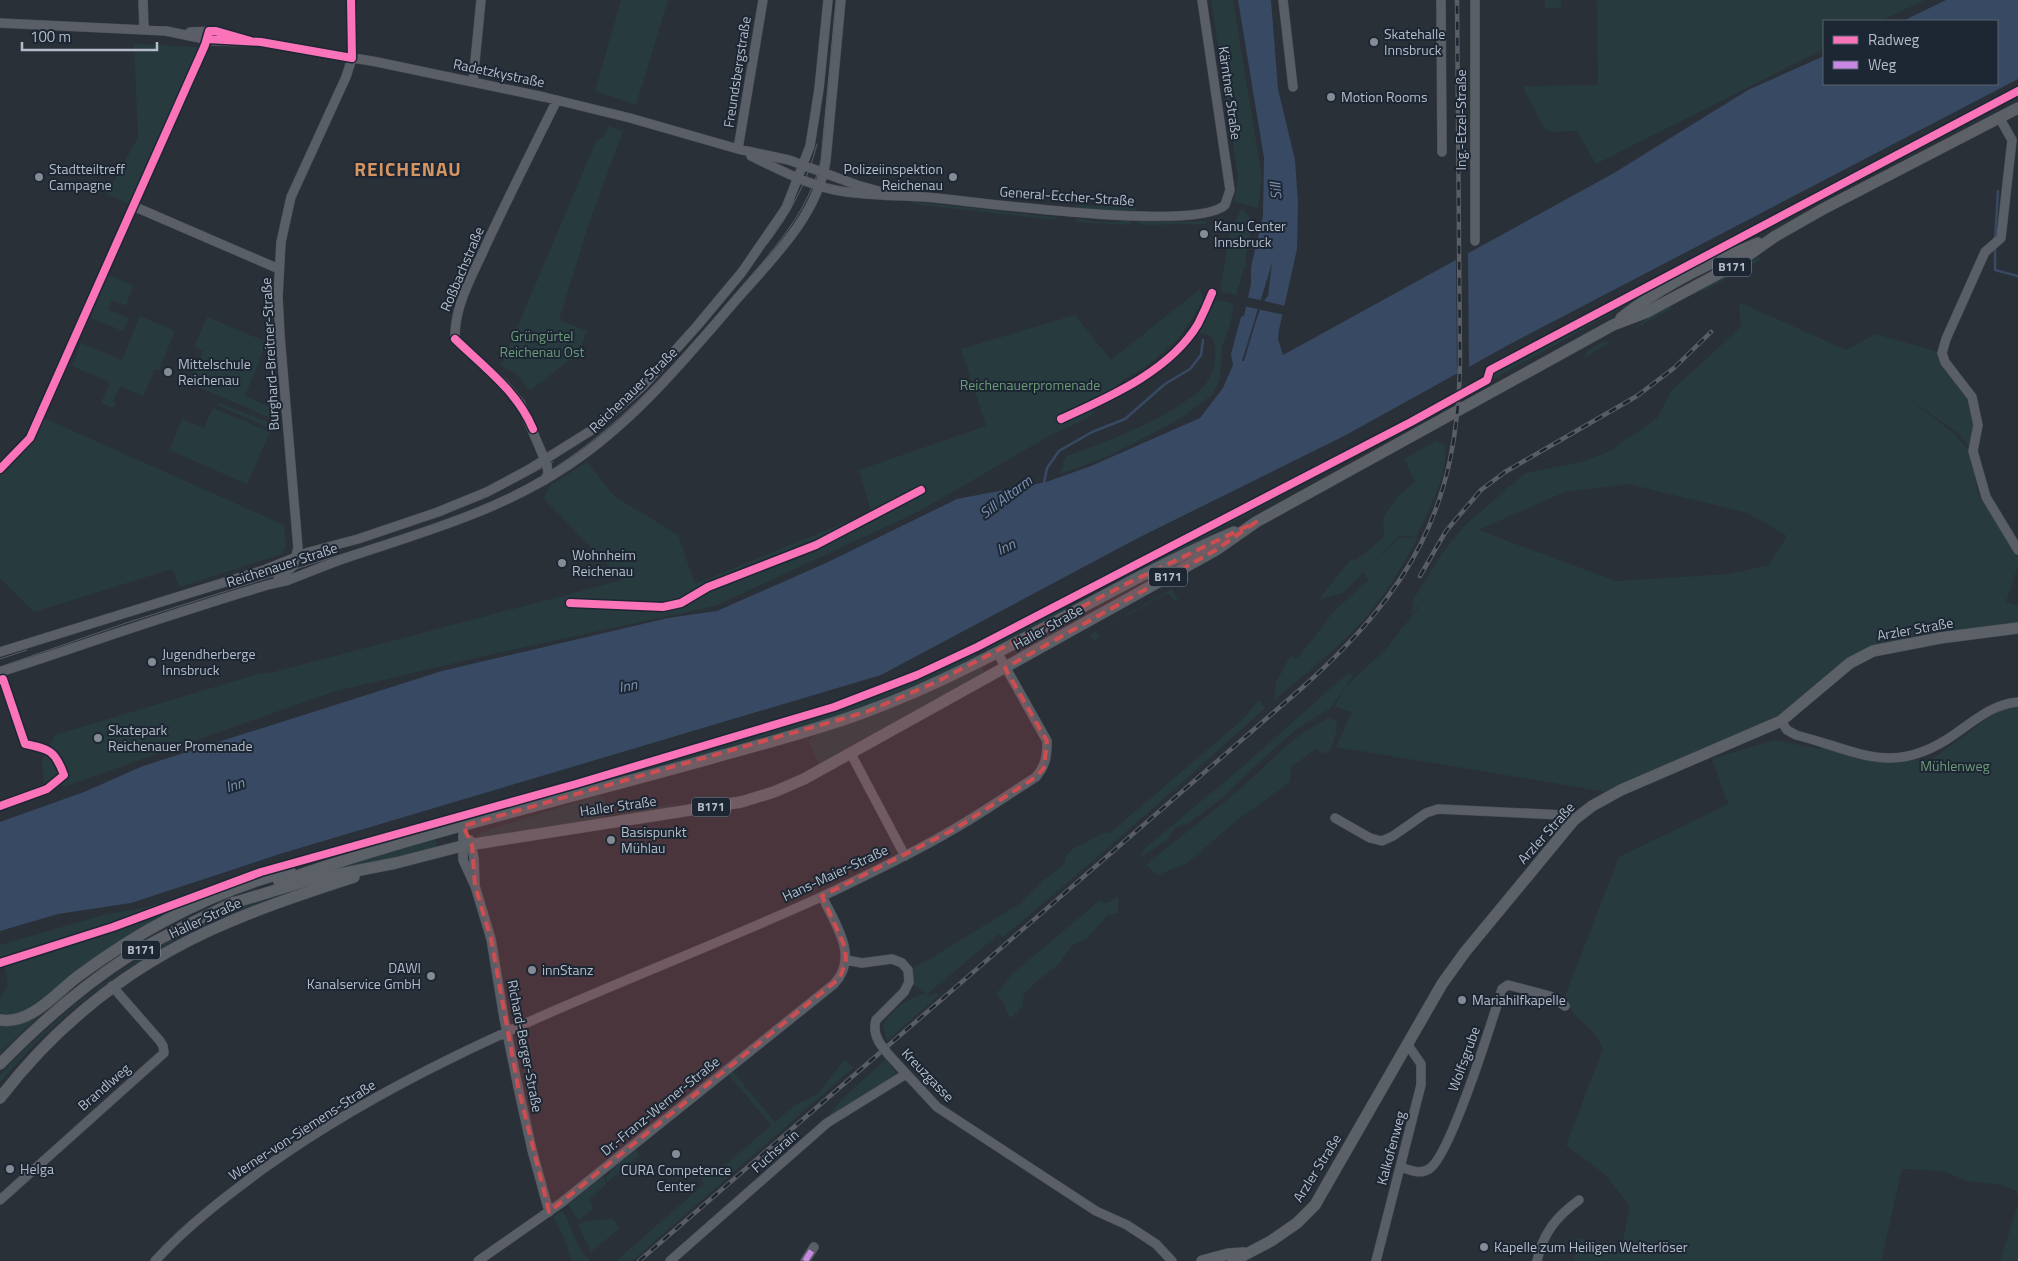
<svg xmlns="http://www.w3.org/2000/svg" width="2018" height="1261" font-family="'Titillium Web',sans-serif">
<rect width="100%" height="100%" fill="#2a3038"/>
<path fill="#273a3e" fill-rule="evenodd" d="M621,0H668L636,105L595,91Z
M1211,0H1233L1262,178L1258,208L1234,202L1238,176Z
M1545,0H1561V8H1545Z
M1597,0H1925L1880,21H1824V49L1596,164L1577,131L1553,132L1545,129L1522,86L1598,85Z
M134,44L199,47L129,204L107,194L138,137Z
M608,126L623,131L588,226L559,320L587,331L578,353L530,391L515,373L501,366L596,141L604,137Z
M915,202L1054,217L1057,220L912,204Z
M1076,205L1137,207L1136,211L1076,209Z
M1242,208L1252,221L1245,262L1248,266L1244,269L1236,295L1222,292L1220,287L1231,229Z
M1080,218C1089,223 1119,224 1128,219L1133,225L1073,222Z
M1136,219H1144L1148,222L1207,221L1206,224L1141,225Z
M1752,234L1753,236L1669,282L1670,277Z
M1758,257L1763,259L1700,293L1703,288Z
M108,275L133,285L126,306L112,300L108,310L129,318L123,331L90,318Z
M1657,284L1661,286L1492,380V371Z
M1200,289L1204,300L1178,339L1146,367L1123,380L1088,418L1049,436L918,512L715,606L484,656L333,692L66,786L44,784L42,760L55,735L258,674L270,673L623,580L543,498L551,485L587,462L614,496L678,535L695,584L871,512L859,470L986,426L961,349L1075,315L1111,360Z
M1218,300L1234,304L1230,325L1222,347L1220,379L1212,395L1180,419L1107,457L1060,474L1066,456C1103,444 1176,415 1203,387C1214,376 1220,349 1211,336L1201,333L1194,337L1214,302Z
M1739,302L1846,350L1876,334L1942,353L1972,397L1978,425L1973,451L1957,432L1906,397L1955,434L1971,454L1978,494L2018,555V566L2006,602L2018,606V624L1863,649L1781,721L1607,792L1336,747L1352,712L1334,707L1345,687L1385,650L1430,593L1412,614L1413,600L1439,558L1463,527L1525,473L1582,462L1610,451L1657,418L1671,391L1741,327ZM1628,484L1748,513L1787,536L1769,565L1728,574L1616,581L1478,530L1565,492Z
M1671,305V309L1634,329L1646,318Z
M140,316L175,331L159,370L155,369L143,396L120,386L113,402L116,403L114,408L101,403L110,382L72,366L81,343L122,360Z
M207,317L267,342L245,396L277,410L275,420L189,383L203,351L194,347Z
M1603,342H1611L1584,358L1588,350Z
M219,403L268,422L266,427L218,405Z
M213,408L270,432L247,484L169,450L182,419L204,428Z
M44,418L284,525L286,547L282,554L180,587L172,569L34,612L0,578V474L31,440L41,420Z
M1406,426L1262,507L1135,574L1125,578L1123,576L1125,572Z
M1436,441L1445,445C1448,477 1429,509 1416,537L1399,536L1343,593L1319,599L1351,559L1356,560L1384,537L1383,517L1399,495L1415,482L1404,459Z
M1399,538H1418C1407,557 1396,576 1384,594C1355,635 1313,668 1274,700L1276,683L1290,656L1297,659L1334,611L1369,580L1363,572Z
M1222,540L1013,658L1020,649Z
M1172,589L1178,600L1175,602L1168,593L1097,632L1100,638L1093,641L1090,635Z
M1061,606L1064,611L986,651V645Z
M973,652L977,656L961,665L847,713L586,787H576L843,710L903,686Z
M982,667L985,673L820,766L808,741L818,733L936,688Z
M1348,673L1353,675L1331,708L1297,729L1278,745L1222,798L1189,823L1175,828L1166,841L1139,858L1145,848L1242,767Z
M1259,700L1265,708C1179,786 1092,863 1003,937L999,934L927,994L930,996L936,992L939,995L887,1041L883,1025C893,1007 907,1000 925,993L909,982L908,970L925,962L1021,903L1044,880L1064,864L1066,856L1073,849L1105,832L1110,833L1242,720Z
M2018,706V1199L2016,1191L2002,1185L1967,1181L1943,1171L1902,1169L1881,1261H1574L1577,1237L1620,1254L1630,1207L1606,1175L1566,1145L1603,1049C1595,1026 1570,1019 1565,996L1619,857L1728,804L1712,759L1774,740L1820,749L1822,741L1879,759L1931,760L1989,717L2006,707Z
M1329,718L1337,721C1336,732 1335,746 1326,754L1316,749L1291,767L1290,782L1236,821L1186,864L1157,875L1146,865C1178,838 1211,814 1242,787C1273,760 1291,736 1329,718Z
M597,796L604,798L608,813L602,819L474,838L482,832Z
M520,801L516,806L445,825L444,823Z
M687,802L661,810L619,815L620,813Z
M430,827L432,829L330,856V855Z
M616,833L617,843L605,845L603,836Z
M435,838L437,848L272,887Z
M342,876C315,887 286,892 259,903C160,939 67,1000 0,1083V1075C80,990 182,921 295,887C308,883 328,875 342,876Z
M223,883C176,903 127,920 78,936C52,944 27,954 0,958V945L103,915L142,908Z
M232,894L156,931L98,968L56,1000L0,1053V1025L25,1020L129,945L179,917Z
M1118,897V913L1108,915L1086,939L1072,945L1058,965L1033,984L1023,996V1006L1010,1019L1002,1000L996,994L1012,974L1099,901L1107,903Z
M176,908L128,936L90,961L23,1013L0,1016V997L8,986L5,968L8,963Z
M886,1059L895,1072L894,1077L823,1122L841,1100Z
M844,1060L854,1067L632,1261H616L704,1184L700,1179L709,1170L714,1175L771,1125L729,1075L733,1072L775,1122L795,1105L818,1094Z
M635,1150L640,1155L607,1182L605,1178L611,1172L610,1171Z
M604,1175L606,1184L590,1199L594,1209L578,1220L568,1204Z
M2018,1204V1261H2000Z
M562,1211C574,1227 574,1249 591,1261H572L564,1238L553,1217Z
M612,1218L620,1228L591,1252L578,1224C589,1219 600,1221 612,1218Z"/>
<path fill="#384963" fill-rule="evenodd" d="M1238,0H1271L1278,89L1295,160L1298,203L1297,249L1279,330L1278,339L1283,355L1614,173L1748,90L1824,56V84H1997V21H1903L1946,0H2018V79L1512,343L1346,435L1138,538L881,675L283,853L131,903L58,914L0,931V822L84,792L143,766L442,671L668,618L717,611L826,563L957,499L1046,482L1091,466L1200,418L1223,388L1233,365L1231,354L1241,317L1244,316L1251,284V267L1263,216L1264,158ZM1272,263L1268,296C1259,303 1249,347 1244,361H1242Z"/>
<path fill="#2a3038" d="M1468,253L1469,370L1457,376L1456,259Z
M1246,297L1286,306L1285,315L1244,306Z"/>
<g fill="none" stroke-linecap="round" stroke-linejoin="round">
<path stroke="#384963" stroke-width="2.5" d="M1995,240L1998,191
M1995,248V270L2018,276
M1044,483L1047,468L1059,451L1092,432L1125,419L1165,384L1190,369L1201,355L1203,340"/>
<g stroke="#484c53" stroke-width="10">
<path id="minor" d="M143,0L144,29
M1283,0L1293,87
M1441,0L1442,152
M1475,0V241
M0,23L166,31L214,41L261,42L377,62L544,97L630,118L738,149L789,160L857,185L889,194
M190,32L216,31L241,38
M473,82L481,0
M1999,117L2012,140L2001,238L1985,252L1946,339L1942,353L1945,362L1972,397L1978,425L1973,451L1986,497L2018,550
M738,149L763,0
M751,156C778,169 806,184 835,190C864,196 896,195 925,197C974,201 1195,233 1225,205L1230,190L1202,0
M133,206L279,269
M545,480L548,473L547,465L521,404L505,385L455,339C454,305 473,275 486,245C509,196 533,148 557,100
M278,579L293,566L298,548L280,336L278,297L281,242L291,197L346,77L352,58L351,0
M0,652L264,570L309,552L358,539L438,512L487,492L528,470L595,428L644,385L697,326L742,272L786,208L810,146L819,89L828,0
M0,672C57,654 112,634 169,616C200,606 230,596 261,587C269,584 278,583 286,581C305,574 323,566 343,559C420,533 498,512 567,466C634,422 685,359 737,299C772,259 818,215 826,160L841,0
M1781,721L1787,730L1796,735C1859,751 1893,778 1955,734C1975,720 1993,704 2018,702
M851,754L905,856
M1335,818L1370,838L1382,841L1393,836L1426,813L1438,809L1563,815L1574,820
M463,826V860L475,886L491,939L504,1018L518,1087L532,1150L549,1212
M470,840L474,858L475,884
M846,960L862,963L892,959L902,963L908,970L909,982L904,992L876,1020
M899,1066L937,1107L1096,1211L1127,1225L1156,1244L1172,1261
M1400,1167C1410,1170 1420,1175 1429,1169C1450,1157 1493,1018 1502,989L1508,985L1550,996L1565,1006
M0,1200L164,1053L163,1046L160,1041L112,986
M155,1261C187,1226 225,1197 263,1169C435,1045 633,983 823,896C867,875 912,854 954,829C982,813 1009,794 1036,777C1046,765 1047,756 1047,741L997,652
M478,1261L561,1203L834,984C860,957 835,924 822,896
M670,1261L827,1123L906,1074
M805,1261L814,1247
M1376,1261L1421,1085V1064L1408,1045
M1537,1261C1543,1233 1556,1217 1579,1200"/>
</g>
<g stroke="#484c55" stroke-width="12">
<path id="major" d="M1621,318C1660,287 1712,261 1758,243
M279,882C416,834 558,801 698,762C754,746 811,732 865,712C994,665 1108,585 1234,532
M230,904L309,880L396,863L462,846L741,802L774,792L804,779L1216,550L1256,522L1613,325L1647,312L1733,266L1774,237L1823,209L2018,108
M0,1020C30,1025 55,994 77,977C140,930 213,891 290,871
M0,1064C38,1025 80,988 126,958C161,936 198,920 235,902
M0,1098C60,1020 138,960 229,922C270,904 312,891 354,877
M1202,1261L1228,1254L1244,1253
M1233,1261L1271,1241L1297,1223L1315,1205L1442,984L1465,952L1574,820L1592,806L1621,790L1781,721L1850,663L1873,651L1940,638L2018,628"/>
</g>
<use href="#minor" stroke="#5a5e66" stroke-width="9"/>
<use href="#major" stroke="#5c6168" stroke-width="11"/>
<path stroke="#595d64" stroke-width="1" d="M767,244C790,214 808,181 817,144
M433,518L498,491L553,462
M0,659L27,650
M0,667L126,623L456,518C583,469 650,394 736,293C769,255 810,211 821,160L836,0"/>
<g stroke="#595d64" stroke-width="4.5">
<path id="rail" d="M1420,576L1446,531L1481,490L1505,472L1637,396L1674,368L1711,332
M639,1261L1303,687C1410,591 1458,509 1460,362L1457,0"/>
</g>
<use href="#rail" stroke="#1d2633" stroke-width="2.5" stroke-dasharray="8" stroke-linecap="butt"/>
<g stroke="#484c53" stroke-width="10" stroke-linecap="butt">
<path id="minor-bridge" d="M876,1020C870,1039 888,1053 899,1066"/>
</g>
<use href="#minor-bridge" stroke="#5a5e66" stroke-width="9"/>
<path stroke="#c787e3" stroke-width="6" stroke-dasharray="12 6" stroke-linecap="butt" d="M805,1261L814,1247"/>
<g stroke="#1d2633" stroke-width="11">
<path id="cycleway" d="M207,39L261,42L352,58L351,0
M455,339C484,367 517,391 533,429
M1061,419C1109,397 1170,371 1198,324C1203,314 1208,303 1212,293
M0,469L30,438L205,45L209,31H216L251,41
M570,603L663,607L681,603L708,587L816,545L921,490
M0,680L3,679L25,744C49,749 55,750 64,775L47,789L0,806
M0,963L113,927L261,872L576,784L834,707L917,675L977,647L1411,422L1487,380L1490,370L2018,91"/>
</g>
<use href="#cycleway" stroke="#fb73b8" stroke-width="8"/>
</g>
<path fill="#ce4d50" fill-opacity="0.2" stroke="#ce4d50" stroke-width="4" stroke-dasharray="10 6" stroke-linejoin="round" d="M1256,522L1216,550L1005,668L1047,741L1044,768L1036,777L955,829L822,896L845,947L846,960L840,978L549,1212L518,1087L491,939L475,886L472,845L463,826L866,712L934,683L1124,585Z"/>
<g fill="#848b96" stroke="#1d2633" stroke-width="2">
<circle cx="1374" cy="42" r="5"/>
<circle cx="1331" cy="97" r="5"/>
<circle cx="39" cy="177" r="5"/>
<circle cx="953" cy="177" r="5"/>
<circle cx="1204" cy="234" r="5"/>
<circle cx="168" cy="372" r="5"/>
<circle cx="562" cy="563" r="5"/>
<circle cx="152" cy="662" r="5"/>
<circle cx="98" cy="738" r="5"/>
<circle cx="611" cy="840" r="5"/>
<circle cx="532" cy="970" r="5"/>
<circle cx="431" cy="976" r="5"/>
<circle cx="1462" cy="1000" r="5"/>
<circle cx="676" cy="1154" r="5"/>
<circle cx="10" cy="1169" r="5"/>
<circle cx="1484" cy="1247" r="5"/>
</g>
<g text-anchor="middle" stroke-width="4" stroke-linejoin="round" paint-order="stroke">
<g fill="#1d2633" stroke="#878f9c" stroke-width="1">
<rect x="1713" y="257.5" width="38" height="19" rx="4"/>
<rect x="1149" y="567.5" width="38" height="19" rx="4"/>
<rect x="692" y="797.5" width="38" height="19" rx="4"/>
<rect x="122" y="940.5" width="38" height="19" rx="4"/>
</g>
<g font-size="12" font-weight="bold" fill="#b4bcc9">
<text x="1732" y="271">B171</text>
<text x="1168" y="581">B171</text>
<text x="711" y="811">B171</text>
<text x="141" y="954">B171</text>
</g>
<g font-size="14" fill="#b4bcc9" stroke="#1d2633" text-anchor="start">
<text x="1384" y="39">Skatehalle<tspan x="1384" dy="16">Innsbruck</tspan></text>
<text x="1341" y="102">Motion Rooms</text>
<text x="49" y="174">Stadtteiltreff<tspan x="49" dy="16">Campagne</tspan></text>
<text x="943" y="174" text-anchor="end">Polizeiinspektion<tspan x="943" dy="16">Reichenau</tspan></text>
<text x="1214" y="231">Kanu Center<tspan x="1214" dy="16">Innsbruck</tspan></text>
<text x="178" y="369">Mittelschule<tspan x="178" dy="16">Reichenau</tspan></text>
<text x="572" y="560">Wohnheim<tspan x="572" dy="16">Reichenau</tspan></text>
<text x="162" y="659">Jugendherberge<tspan x="162" dy="16">Innsbruck</tspan></text>
<text x="108" y="735">Skatepark<tspan x="108" dy="16">Reichenauer Promenade</tspan></text>
<text x="621" y="837">Basispunkt<tspan x="621" dy="16">Mühlau</tspan></text>
<text x="421" y="973" text-anchor="end">DAWI<tspan x="421" dy="16">Kanalservice GmbH</tspan></text>
<text x="542" y="975">innStanz</text>
<text x="1472" y="1005">Mariahilfkapelle</text>
<text x="20" y="1174">Helga</text>
<text x="676" y="1175" text-anchor="middle">CURA Competence<tspan x="676" dy="16">Center</tspan></text>
<text x="1494" y="1252">Kapelle zum Heiligen Welterlöser</text>
</g>
<g font-size="14" fill="#b4bcc9" stroke="#1d2633">
<text transform="translate(737 72) rotate(-81)" y="5">Freundsbergstraße</text>
<text transform="translate(499 73) rotate(12)" y="5">Radetzkystraße</text>
<text transform="translate(1230 93) rotate(82)" y="5">Kärntner Straße</text>
<text transform="translate(1461 120) rotate(-90)" y="5">Ing.-Etzel-Straße</text>
<text transform="translate(1067 196) rotate(4)" y="5">General-Eccher-Straße</text>
<text transform="translate(462 269) rotate(-67)" y="5">Roßbachstraße</text>
<text transform="translate(270 354) rotate(-93)" y="5">Burghard-Breitner-Straße</text>
<text transform="translate(633 390) rotate(-44)" y="5">Reichenauer Straße</text>
<text transform="translate(282 565) rotate(-18)" y="5">Reichenauer Straße</text>
<text transform="translate(1048 627) rotate(-29)" y="5">Haller Straße</text>
<text transform="translate(1915 629) rotate(-10)" y="5">Arzler Straße</text>
<text transform="translate(618 806) rotate(-8)" y="5">Haller Straße</text>
<text transform="translate(1546 833) rotate(-48)" y="5">Arzler Straße</text>
<text transform="translate(835 873) rotate(-25)" y="5">Hans-Maier-Straße</text>
<text transform="translate(205 918) rotate(-25)" y="5">Haller Straße</text>
<text transform="translate(525 1046) rotate(79)" y="5">Richard-Berger-Straße</text>
<text transform="translate(1464 1059) rotate(-70)" y="5">Wolfsgrube</text>
<text transform="translate(928 1075) rotate(46)" y="5">Kreuzgasse</text>
<text transform="translate(104 1087) rotate(-41)" y="5">Brandlweg</text>
<text transform="translate(660 1106) rotate(-39)" y="5">Dr.-Franz-Werner-Straße</text>
<text transform="translate(302 1130) rotate(-33)" y="5">Werner-von-Siemens-Straße</text>
<text transform="translate(1391 1148) rotate(-75)" y="5">Kalkofenweg</text>
<text transform="translate(775 1151) rotate(-41)" y="5">Fuchsrain</text>
<text transform="translate(1317 1168) rotate(-58)" y="5">Arzler Straße</text>
</g>
<g font-size="14" fill="#6b9a76" stroke="#1d2633">
<text x="542" y="341">Grüngürtel<tspan x="542" dy="16">Reichenau Ost</tspan></text>
<text x="1030" y="390">Reichenauerpromenade</text>
<text x="1955" y="771">Mühlenweg</text>
</g>
<g font-size="15" font-style="italic" fill="#7c92b1" stroke="#1d2633">
<text transform="translate(1276 191) rotate(-94)" y="5">Sill</text>
<text transform="translate(1006 497) rotate(-37)" y="5">Sill Altarm</text>
<text transform="translate(1006 547) rotate(-25)" y="5">Inn</text>
<text transform="translate(628 686) rotate(-10)" y="5">Inn</text>
<text transform="translate(235 785) rotate(-18)" y="5">Inn</text>
</g>
<g font-size="19" font-weight="bold" letter-spacing="1" fill="#d59563" stroke="#1d2633">
<text x="408" y="176">REICHENAU</text>
</g>
</g>
<rect x="1823" y="20" width="175" height="65" fill="#1d2633" stroke="#59626f"/>
<rect x="1833" y="36" width="25" height="8" fill="#fb73b8" stroke="#59626f"/>
<text x="1868" y="45" font-size="15" fill="#b4bcc9">Radweg</text>
<rect x="1833" y="61" width="25" height="8" fill="#c787e3" stroke="#59626f"/>
<text x="1868" y="70" font-size="15" fill="#b4bcc9">Weg</text>
<path d="M22 42v8h135v-8" fill="none" stroke="#b4bcc9" stroke-width="2.5"/>
<text x="30" y="42" font-size="15" fill="#b4bcc9" stroke="#1d2633" stroke-width="4" paint-order="stroke">100 m</text>
</svg>
